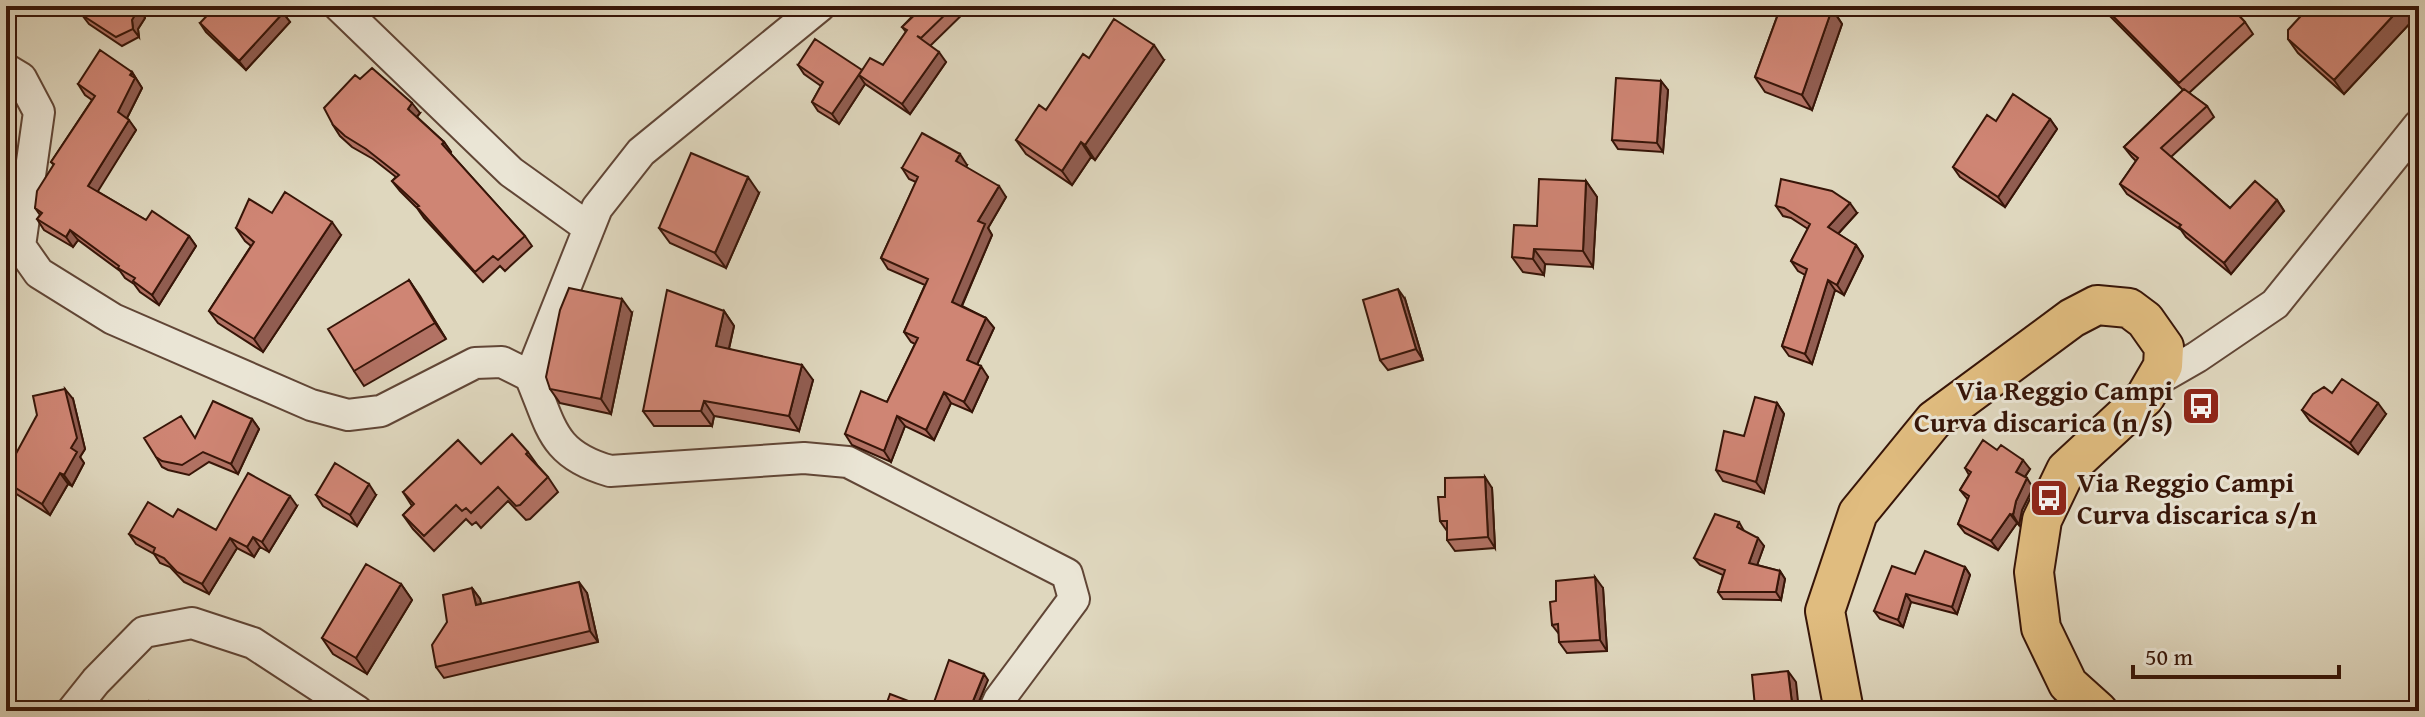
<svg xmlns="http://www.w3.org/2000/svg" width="2425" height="717" font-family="'Gentium Book Plus',serif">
<rect width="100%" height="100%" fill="#dfd7be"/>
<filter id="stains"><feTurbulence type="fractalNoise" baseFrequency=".0025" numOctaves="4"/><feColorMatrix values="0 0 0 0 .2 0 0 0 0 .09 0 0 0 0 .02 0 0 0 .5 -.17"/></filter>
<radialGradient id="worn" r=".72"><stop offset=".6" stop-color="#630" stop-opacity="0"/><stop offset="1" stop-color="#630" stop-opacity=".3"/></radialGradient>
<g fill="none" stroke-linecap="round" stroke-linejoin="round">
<g stroke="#614636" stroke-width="34">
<path id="minor" d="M339,6L511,172L589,228
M6,69L21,78L39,112L20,246L39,273L113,319L311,405L348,415L381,411L475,363L502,362L530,376C552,427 551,454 610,471L804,458L848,462L1067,574L1074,599L999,700L994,711
M530,376L597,208L641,152L820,6
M2157,380L2197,357L2275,304L2419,125
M72,711L96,681L144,632L192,623L253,643L357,711"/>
</g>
<g stroke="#371508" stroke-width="42">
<path id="major" d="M1844,711L1825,611L1858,513L1934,420L2072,318L2097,305L2129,308L2145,320L2164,347L2163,366L2145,397L2066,470L2042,520L2034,572L2041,628L2068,684L2098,711"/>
</g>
<use href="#minor" stroke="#eae5d5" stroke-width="30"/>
<use href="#major" stroke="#e0bc7f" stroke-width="38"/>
</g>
<path fill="#b27264" stroke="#371508" stroke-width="2" d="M591,6H603L596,12Z
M922,6H971L930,46L946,62L910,114L865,84L839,124L818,111L812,102L821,86L804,74L798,65L862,70L883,65L906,32L902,27Z
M1781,6H1849L1837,16L1842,24L1812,110L1765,92L1755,77Z
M2100,6H2230L2245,22L2253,34L2189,93L2207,106L2214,117L2171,157L2230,208L2277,200L2284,211L2231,274L2186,237L2181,230L2127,194L2120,184L2136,161L2132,157L2124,147L2183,90Z
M2310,6H2404L2414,19L2344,94L2298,53L2288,39Z
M143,12L142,13L145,18L138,29L139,37L122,46L89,24L82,15Z
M283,13L290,22L246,70L206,32L200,23Z
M1089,58L1164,60L1095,160L1091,157L1072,185L1026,154L1016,140L1046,110Z
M132,72L142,88L127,118L136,130L97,191L146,220L189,236L196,246L159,305L140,292L134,284L125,278L120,271L78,240L73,247L44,230L37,219L40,215L35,208L54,165L51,162L92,100L85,95L78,84Z
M1661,81L1668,90L1663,152L1618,149L1612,140Z
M420,113L417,117L444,142L451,152L450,153L525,236L532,246L505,271L500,266L483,282L424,218L417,208L400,191L392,181L396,177L373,159L352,147L340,136L333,125Z
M2050,119L2057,129L2005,207L1960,177L1953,167L1996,121Z
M967,165L966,167L1006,197L988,228L992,235L962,306L986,318L994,328L977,365L988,377L972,412L951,403L934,440L905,426L891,462L852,445L845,434L887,402L915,344L911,342L904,332L925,285L888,269L881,258L916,182L909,179L902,168Z
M1586,181L1597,197L1593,267L1545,264L1544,275L1523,272L1512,257L1537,226Z
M759,193L726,268L670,243L659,228Z
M1776,206L1857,213L1838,234L1856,245L1863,256L1844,295L1835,290L1812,364L1789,356L1782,346L1805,275L1798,271L1791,261L1808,229L1791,218L1783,216Z
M272,213L341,235L263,352L218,323L209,311L251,246L245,241L236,228Z
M409,280L446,339L364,386L354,371Z
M1405,299L1423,360L1388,370L1380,360Z
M724,311L734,326L729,349L813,380L799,431L714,416L712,426H654L643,411Z
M632,313L611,414L560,403L550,389Z
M2332,393L2386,414L2358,454L2310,421L2302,410Z
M73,399L85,449L80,457L84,463L72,486L68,484L50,515L10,490L6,485V472Z
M1777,403L1784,414L1764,493L1723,481L1716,470L1744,436Z
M252,419L259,429L238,474L209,462L189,475L168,470L162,467L156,457L196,438Z
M1997,450L2030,469L2025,477L2033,488L2022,510L2019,525L2017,523L1998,550L1965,533L1958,524L1968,500L1960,490L1969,475L1965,468Z
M528,452L538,466L548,477L558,492L530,519L526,520L508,501L481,528L476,522L472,525L466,519L434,551L413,529L403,515L412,506L403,492L481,464Z
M1492,488L1495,548L1455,551L1447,540V531L1440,521L1445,497Z
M316,495H376L357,526L323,506Z
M297,506L269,552L260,547L254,557L237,548L209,594L184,582L170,567L160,563L154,554L136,544L129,534L173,517L216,530Z
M1739,522L1744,531L1764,546L1757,565L1780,571L1785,579L1781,600L1723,599L1718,592L1723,575L1700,565L1694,558Z
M1965,567L1970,575L1957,614L1911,602L1903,627L1880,619L1874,611L1915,574Z
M401,584L412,600L367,674L333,654L322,638Z
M472,588L480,599L481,604L587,593L598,642L444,678L436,667Z
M1603,588L1607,651L1567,653L1559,642V634L1552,625L1556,601Z"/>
<path fill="#915d51" stroke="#371508" stroke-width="2" d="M135,6H139L145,18L138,29L139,37L133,29L132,20Z
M2402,6H2404L2414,19L2344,94L2334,80Z
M1832,9L1842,24L1812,110L1802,95Z
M283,13L290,22L246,70L239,61Z
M1154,45L1164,60L1095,160L1085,145Z
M939,52L946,62L910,114L902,104Z
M862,70L859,75L865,84L839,124L832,114Z
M132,72L142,88L125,122L118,112Z
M1661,81L1668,90L1663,152L1657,143Z
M412,103L420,113L415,119L408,109Z
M2050,119L2057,129L2005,207L1998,197Z
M129,120L136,130L95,196L88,186Z
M444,142L451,152L449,155L442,144Z
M1081,142L1091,157L1072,185L1062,171Z
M960,154L967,165L963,172L956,161Z
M748,177L759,193L726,268L715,253Z
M1586,181L1597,197L1593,267L1583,251Z
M999,186L1006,197L988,228L992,235L959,312L952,302L978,221Z
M2277,200L2284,211L2231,274L2224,263Z
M1850,203L1857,213L1835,237L1828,227Z
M332,222L341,235L263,352L254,339Z
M70,230L78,240L73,247L66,237Z
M189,236L196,246L159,305L152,295Z
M1856,245L1863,256L1844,295L1837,285Z
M1534,249L1545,264L1544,275L1533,259Z
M409,280L420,296L446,339L435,323Z
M1828,280L1835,290L1812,364L1805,354Z
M1398,289L1405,299L1423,360L1416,349Z
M622,299L632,313L611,414L601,399Z
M724,311L734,326L726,361L716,346Z
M986,318L994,328L974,371L967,360Z
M802,365L813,380L799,431L789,416Z
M981,366L988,377L972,412L964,402Z
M65,389L73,399L85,449L80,457L84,463L72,486L64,475L71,448Z
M944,392L951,403L934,440L926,430Z
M704,401L714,416L712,426L701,411Z
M1777,403L1784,414L1764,493L1756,482Z
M2378,403L2386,414L2358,454L2350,443Z
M897,416L905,426L891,462L884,451Z
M252,419L259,429L238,474L231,464Z
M2023,460L2030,469L2022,481L2016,472Z
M60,473L68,484L50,515L42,504Z
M1485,477L1492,488L1495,548L1488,537Z
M2027,478L2033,488L2022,510L2019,525L2013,515L2016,501Z
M369,484L376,495L357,526L350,515Z
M290,496L297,506L269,552L262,542Z
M2010,514L2017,523L1998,550L1991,541Z
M253,537L260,547L254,557L247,547Z
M230,538L237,548L209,594L202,584Z
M1758,538L1764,546L1755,571L1749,563Z
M1965,567L1970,575L1957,614L1952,607Z
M1780,571L1785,579L1781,600L1776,592Z
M1595,577L1603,588L1607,651L1600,640Z
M579,582L587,593L598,642L590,631Z
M401,584L412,600L367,674L356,658Z
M472,588L480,599L484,616L476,605Z
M1906,594L1911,602L1903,627L1898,620Z
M1788,671L1796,682L1799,711H1793Z
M984,674L988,680L975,711H969Z"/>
<path fill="#cf8574" stroke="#371508" stroke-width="2" d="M89,6H135L139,9L132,20L133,29L116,37L82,15Z
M216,6H276L283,13L239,61L200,23Z
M924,6H954L921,38L917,36L939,52L902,104L859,75L870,58L883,65L907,30L902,27Z
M1781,6H1830L1832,9L1802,95L1755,77Z
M2103,6H2230L2245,22L2179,83Z
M2310,6H2402L2334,80L2288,39V30Z
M1114,19L1154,45L1085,145L1081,142L1062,171L1016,140L1039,105L1046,110L1083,54L1089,58Z
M815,39L862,70L832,114L812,102L823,82L798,65Z
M100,50L132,72L130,75L135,78L118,112L129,120L88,186L146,220L152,211L189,236L152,295L133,281L135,278L118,268L119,266L70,230L66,237L37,219L42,213L35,208L37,191L54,164L51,162L95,96L78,84Z
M372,68L412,103L408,109L444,142L442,144L525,236L498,260L493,256L475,272L417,207L419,206L392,181L399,175L366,149L345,136L333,125L324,108L355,75L360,79Z
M1616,78L1661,81L1657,143L1612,140Z
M2184,89L2207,106L2161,148L2230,208L2255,181L2277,200L2224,263L2179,227L2181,225L2120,184L2138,158L2124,147Z
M2013,94L2050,119L1998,197L1953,167L1987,115L1996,121Z
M922,133L960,154L956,161L999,186L978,221L985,224L952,302L986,318L967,360L981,366L964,402L944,392L926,430L897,416L884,451L845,434L861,391L887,402L918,338L904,332L928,279L881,258L918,177L902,168Z
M691,153L748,177L715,253L659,228Z
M1539,179L1586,181L1583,251L1534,249L1533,259L1512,257L1514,225L1537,226Z
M1781,179L1832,191L1850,203L1828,227L1856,245L1837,285L1828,280L1805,354L1782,346L1807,269L1791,261L1810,224L1784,208L1776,206Z
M285,192L332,222L254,339L209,311L254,242L236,228L249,199L272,213Z
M409,280L435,323L354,371L328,329Z
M569,288L622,299L601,399L550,389L546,377L560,310Z
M1398,289L1416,349L1380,360L1363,300Z
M667,290L724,311L716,346L802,365L789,416L704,401L701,411H643Z
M2342,379L2378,403L2350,443L2302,410L2313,394L2324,387L2332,393Z
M65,389L77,438L71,448L77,452L64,475L60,473L42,504L6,482V472L37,415L33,396Z
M1755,397L1777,403L1756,482L1716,470L1724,431L1744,436Z
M213,401L252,419L231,464L203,452L182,465L162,461L156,457L144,438L181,416L195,438Z
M512,434L528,452L526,454L548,477L520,505L516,506L498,487L471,513L466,508L462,511L456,505L424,536L403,515L414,504L403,492L458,440L481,464Z
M1983,440L1997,450L2001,445L2023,460L2016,472L2027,478L2016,501L2013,515L2010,514L1991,541L1958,524L1969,496L1960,490L1971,472L1965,468Z
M335,463L369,484L350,515L316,495Z
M248,473L290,496L262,542L253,537L247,547L230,538L202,584L177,572L164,558L153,553L155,548L129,534L148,502L173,517L178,509L216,530Z
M1485,477L1488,537L1447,540V521H1440L1438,497H1445V478Z
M1715,514L1739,522L1737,527L1758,538L1749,563L1780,571L1776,592H1718L1725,570L1694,558Z
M1925,551L1965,567L1952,607L1906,594L1898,620L1874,611L1892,566L1915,574Z
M366,564L401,584L356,658L322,638Z
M1595,577L1600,640L1559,642L1558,624L1552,625L1550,602L1556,601V581Z
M579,582L590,631L436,667L432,645L447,622L443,595L472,588L476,605Z
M949,660L984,674L969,711H939L932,708Z
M1788,671L1793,711H1733V710L1755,707L1752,675Z
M890,694L927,708L926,711H870L872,703L885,708Z
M149,701L162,711H137L143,702L146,705Z
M6,702L26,711H6Z"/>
<defs>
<g id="bus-square" transform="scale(2)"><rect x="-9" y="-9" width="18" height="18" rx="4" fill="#8f2418" stroke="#eae5d5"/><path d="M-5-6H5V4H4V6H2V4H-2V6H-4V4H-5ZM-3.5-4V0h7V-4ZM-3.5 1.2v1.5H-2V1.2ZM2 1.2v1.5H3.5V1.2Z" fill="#fff"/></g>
</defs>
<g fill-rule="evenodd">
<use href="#bus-square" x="2201" y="406"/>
<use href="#bus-square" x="2049" y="498"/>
</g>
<g text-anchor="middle" stroke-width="6" stroke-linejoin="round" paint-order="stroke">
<g font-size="28" font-weight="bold" fill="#371508" stroke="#eae5d5" text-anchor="end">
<text x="2173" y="400">Via Reggio Campi<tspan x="2173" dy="32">Curva discarica (n/s)</tspan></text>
<text x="2077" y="492" text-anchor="start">Via Reggio Campi<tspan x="2077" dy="32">Curva discarica s/n</tspan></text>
</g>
</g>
<rect width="2425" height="717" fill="none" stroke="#dfd7be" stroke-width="32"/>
<rect x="8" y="8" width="2409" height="701" fill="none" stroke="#371508" stroke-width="4"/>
<rect x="16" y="16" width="2393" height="685" fill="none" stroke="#371508" stroke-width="2"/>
<path d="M2133 665v12h206v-12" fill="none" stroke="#371508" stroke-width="4"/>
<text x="2145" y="665" font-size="24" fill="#371508" stroke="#eae5d5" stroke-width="6" paint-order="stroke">50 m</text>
<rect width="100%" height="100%" filter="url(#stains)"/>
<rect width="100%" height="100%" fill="url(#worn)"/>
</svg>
